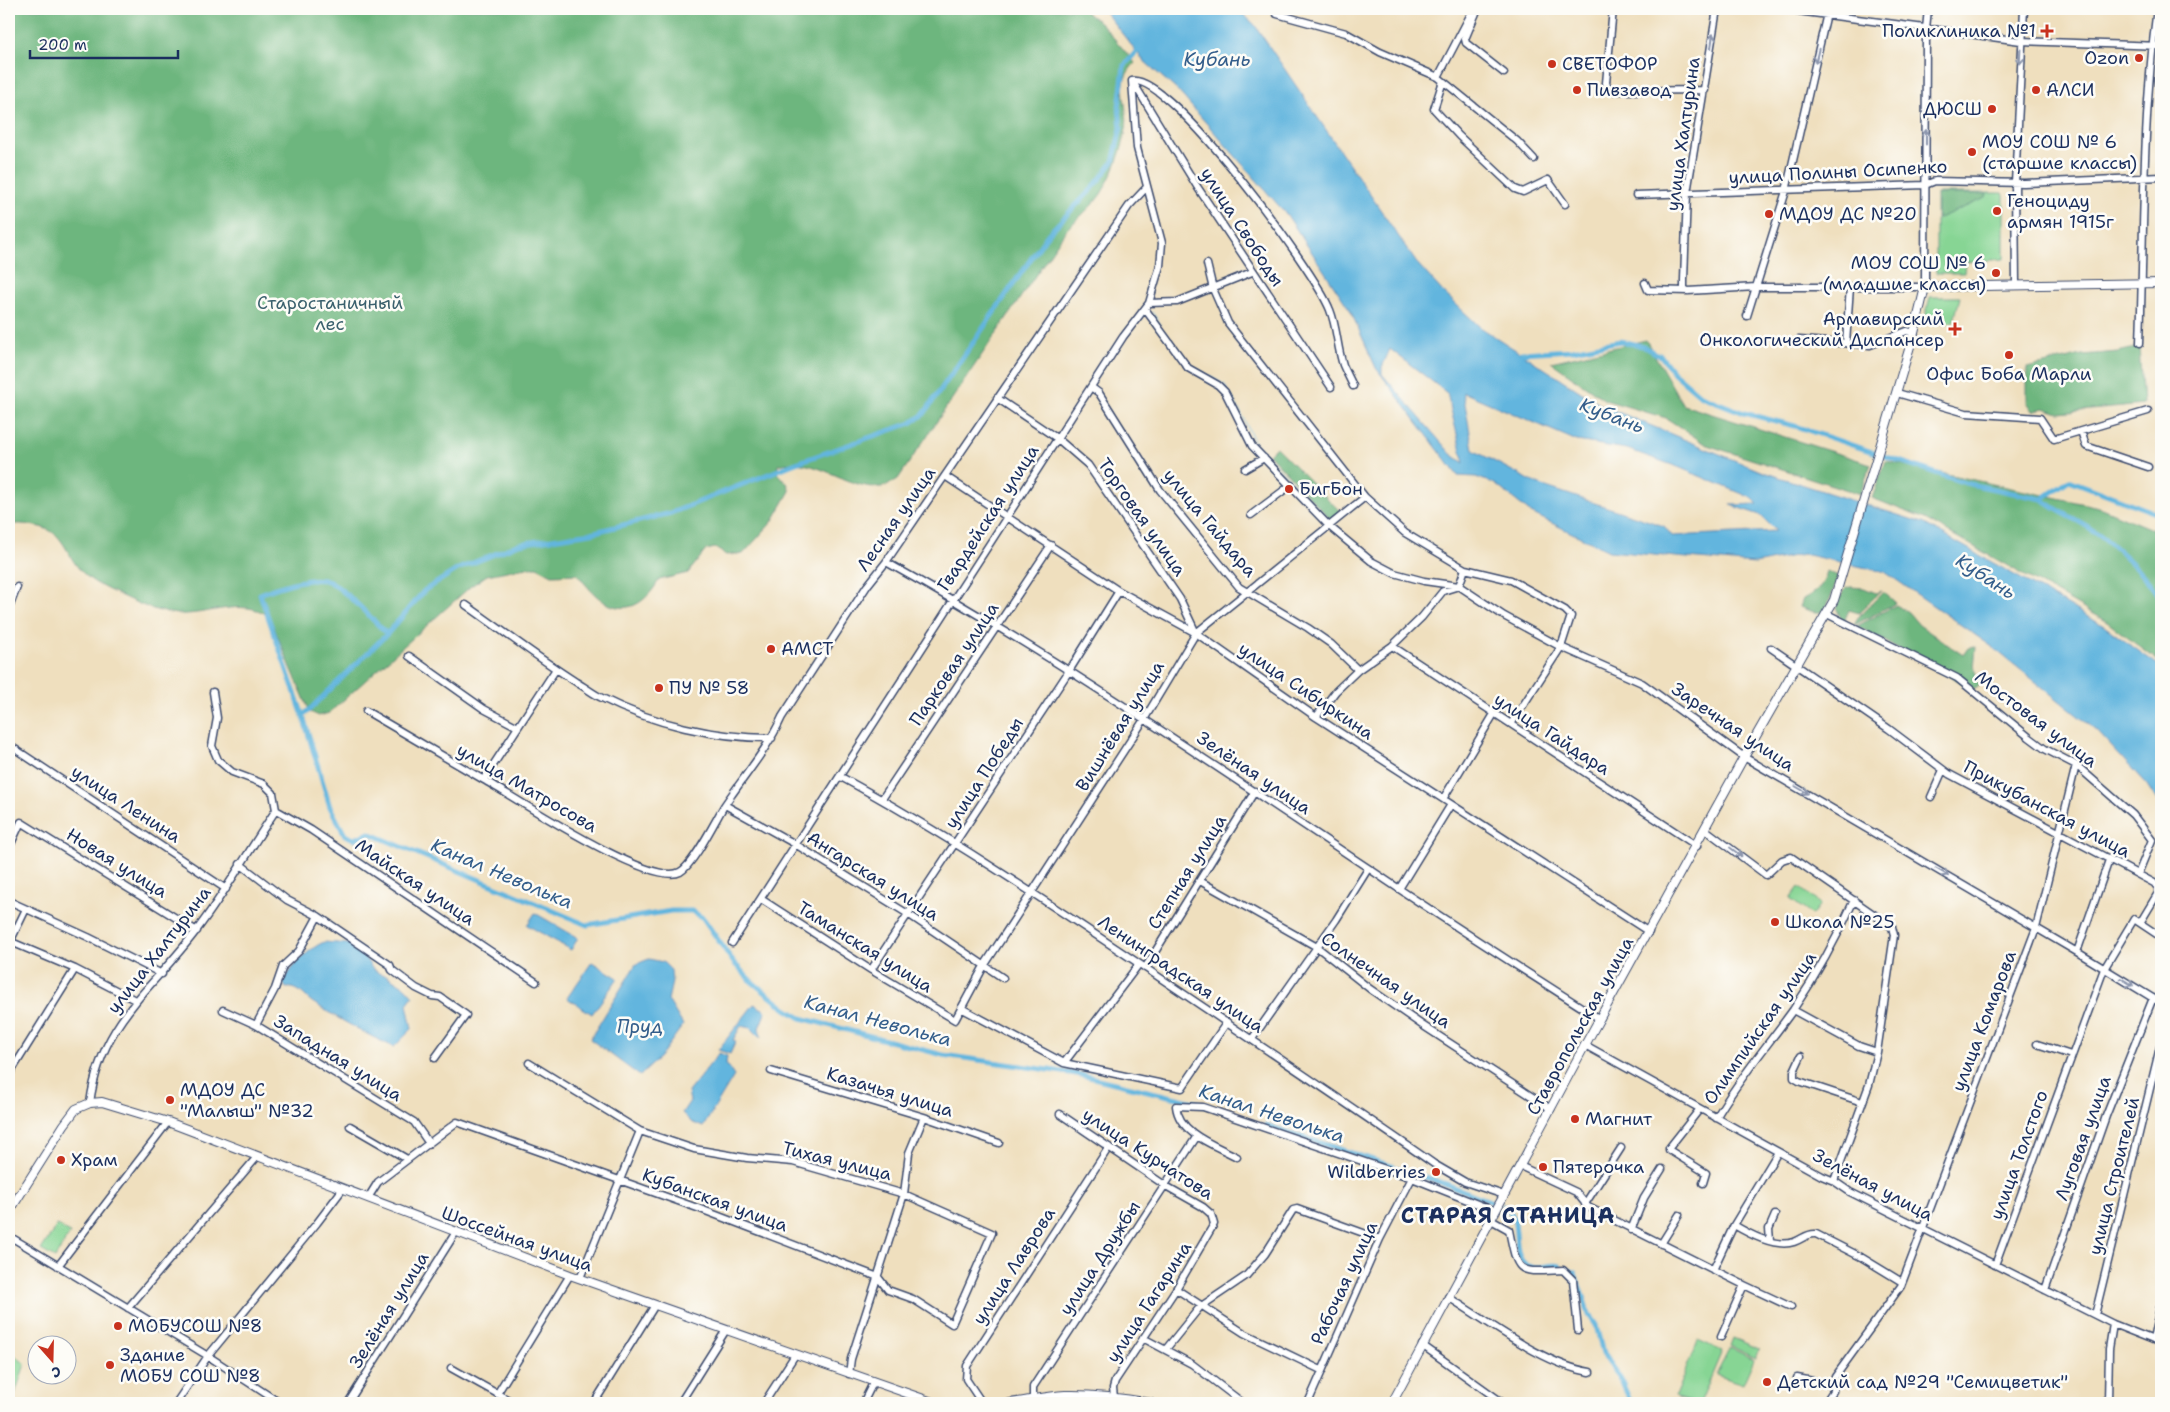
<svg xmlns="http://www.w3.org/2000/svg" width="2170" height="1412" font-family="'Shantell Sans',sans-serif">
<rect width="100%" height="100%" fill="#fdfcf7"/>
<filter id="ink" filterUnits="userSpaceOnUse"><feTurbulence type="fractalNoise" baseFrequency=".02" numOctaves="2"/><feDisplacementMap in="SourceGraphic" scale="10" xChannelSelector="R" yChannelSelector="G"/><feConvolveMatrix kernelMatrix="1 2 1 2 8 2 1 2 1" color-interpolation-filters="sRGB"/></filter>
<filter id="wash" filterUnits="userSpaceOnUse"><feTurbulence type="fractalNoise" baseFrequency=".0096" numOctaves="4" result="noise"/><feDisplacementMap in="SourceGraphic" scale="20" xChannelSelector="R" yChannelSelector="G"/><feGaussianBlur stdDeviation="1.12" result="paint"/><feColorMatrix in="noise" values="0 0 0 0 0 0 0 0 0 0 0 0 0 0 0 0 0 1.4 0 .05"/><feComposite in="paint" operator="in"/></filter>
<g filter="url(#wash)">
<rect width="100%" height="100%" fill="#efdfbe"/>
<path fill="#87d594" stroke="#518279" d="M1939,193H2002L2004,195V259L1965,262L1964,273H1936V195Z
M1930,297H1960L1954,321L1948,323L1924,321Z
M1799,887L1820,904L1812,915L1790,899Z
M57,1225L70,1233L55,1258L41,1250Z
M1733,1338L1760,1349L1756,1358L1730,1346Z
M1698,1340L1722,1351L1700,1403H1693L1675,1396Z
M1730,1348L1754,1359L1743,1384L1716,1375Z
M9,1350L25,1364L12,1403H9Z"/>
<path fill="#6db67e" stroke="#44726e" d="M9,9H1081L1101,23L1135,63C1113,85 1130,104 1126,129C1123,150 1112,176 1101,194C1092,207 1077,219 1066,230L898,479C893,482 886,487 880,487C846,489 816,455 778,465L777,472L787,483L790,491L772,522L743,554L726,555L715,548L706,550L688,573L659,580C649,598 632,615 608,604C597,599 585,584 577,574L552,575L537,567H527L487,575L471,586L329,713L319,716L310,712L269,616C242,597 207,616 177,614C158,612 143,606 126,598C111,591 96,585 84,574C63,554 67,531 35,526C25,524 18,523 9,525Z
M1939,194H1987L1986,198L1937,219V196Z
M1646,340L1683,405L1871,464L1860,494L1707,445L1666,418L1605,400L1551,362Z
M2139,347L2143,405L2059,413L2044,408L2033,411L2027,402V368L2082,355L2118,352Z
M1276,447L1341,512L1332,521L1269,454Z
M1886,461L2099,507L2161,533V663L2107,622L1925,519L1872,498Z
M1827,571L1838,576C1835,583 1829,611 1820,612C1814,613 1805,609 1800,607L1803,599C1816,592 1823,587 1827,571Z
M1851,587L1864,588L1876,593L1881,591L1859,613L1849,610L1845,619H1841L1836,607L1846,588Z
M1883,592L1895,602L1894,604L1854,625L1860,615Z
M1896,605L1908,612L1919,625L1963,655L1968,648L1976,647L1974,668L1979,684L1974,689L1857,626Z"/>
<path fill="#62b5de" stroke="#3e729e" fill-rule="evenodd" d="M1100,9H1237L1254,24L1416,262L1443,292L1480,327L1601,405L1763,472L1923,523L2104,626L2161,667V807L2147,785L2097,731L1991,646L1885,572L1803,554L1755,564L1609,551L1531,513L1495,484L1476,477L1458,476L1376,368L1350,310L1287,215L1178,91L1143,60L1105,12ZM1390,349L1447,393L1464,463L1451,454L1382,374V367ZM1463,392L1577,441L1627,449L1678,467L1752,498L1758,504L1730,505L1760,515L1776,531L1672,536L1664,526L1537,484L1473,450Z
M535,913L578,938L571,950L527,925Z
M324,942L350,944L360,949L371,967L380,974L386,975L405,987L413,996L407,1004L412,1029L394,1047C365,1034 339,1019 312,1002C303,995 298,986 286,988L283,983C290,968 309,948 324,942Z
M649,959L663,962L671,970L672,982L668,1000L683,1025L660,1057L640,1076L590,1039L636,964Z
M592,962L618,978L592,1014L567,998Z
M754,1004L766,1011L759,1028L761,1037H759L750,1028L741,1026L733,1040L736,1041L730,1054L718,1050Z
M719,1053L727,1056L726,1064L734,1076L703,1127L691,1122L682,1113L690,1101L688,1092Z"/>
<g fill="none" stroke-linecap="round" stroke-linejoin="round">
<path stroke="#62b5de" stroke-width="1" d="M1152,312L1160,324
M1171,340L1192,366L1225,385L1240,411L1255,443L1330,522"/>
<path stroke="#62b5de" stroke-width="5" d="M1521,353L1573,350L1620,341L1642,346L1661,356L1673,372L1701,396L1744,413L1795,426L1965,483L2042,499
M2161,515L2069,480L2042,499C2057,512 2075,518 2091,529C2115,544 2147,576 2161,600
M387,634C375,622 339,583 325,580C307,577 276,587 260,594L303,716L330,807L345,835L354,839L369,833L587,925L671,911H692L703,918L734,963L751,981L786,1009L801,1018L943,1055L1077,1074L1206,1105
M303,716L387,634L425,590L458,569L519,544L591,533L671,513L796,463L911,423L924,414L1048,234L1092,189L1113,162L1121,128L1119,107L1124,66L1136,52
M1266,1125L1449,1185L1495,1203
M1503,1206C1526,1216 1507,1258 1529,1266C1539,1270 1550,1263 1560,1266
M1568,1270L1575,1273L1589,1315L1596,1325L1603,1354L1621,1380L1631,1403"/>
</g>
</g>
<g filter="url(#ink)">
<g fill="none" stroke-linecap="round" stroke-linejoin="round">
<g stroke="#3b496c" stroke-width="9">
<path id="minor" d="M1278,9L1277,14L1346,33L1380,52L1438,77L1517,141L1534,159
M1473,9L1476,13L1465,39L1466,43L1504,73
M1613,9L1606,83L1610,91L1705,90
M1783,9L2021,41L2161,46
M1438,77L1473,10
M1132,81C1170,73 1315,271 1330,310C1337,327 1337,347 1343,365C1346,372 1350,379 1353,386
M1443,81L1434,109L1459,136L1515,189L1523,192L1548,180L1565,204
M1133,82L1198,188L1331,387
M1636,195L1925,185L1935,181L2024,183L2161,177
M1207,264L1213,289L1228,323L1365,497L1405,533L1465,569L1511,580L1565,610L1571,616L1561,647L1511,724
M1645,283L1648,290L1688,291L1756,287H1925L1926,29L1928,9
M2016,285L2015,183L2024,9
M1688,291L1684,289V280L1687,193L1717,9
M1149,303L1177,302L1252,272
M1145,309L1188,368L1218,385L1225,392L1252,446L1329,526L1371,561L1394,573L1424,581L1459,586L1504,616L1561,647L1642,683L1744,757L2077,952L2161,1003
M1747,316L1786,191L1828,9
M1799,340L1870,345L1907,331L1914,333
M1846,343L1850,287
M2140,343C2144,232 2142,119 2157,9
M1091,387L1099,393L1160,490L1239,587L1308,628L1331,644L1358,670
M1897,393L1966,413L2040,418L2054,439L2148,411
M997,398L1058,439L1088,465L1180,599L1196,633
M2081,431L2086,446L2148,467
M1245,469L1264,458
M945,476L1119,591L1196,633L1316,717L1649,932
M1251,515L1291,485
M886,562C1054,655 1212,764 1371,870C1446,921 1523,970 1600,1019
M466,605C503,631 538,658 576,682C585,687 593,694 602,698C653,724 715,738 772,738
M9,608L17,587
M1827,614L1957,678L2029,737L2045,749L2076,765L2133,815L2152,840L2138,874
M1392,646L1697,846
M1771,648L1889,729L1949,774L2154,883L2158,888V893L2140,923
M409,656L484,709L516,726
M366,711C405,734 445,757 484,780C514,797 651,888 680,872C694,864 715,821 724,806C744,776 767,750 782,717L867,586L886,562L1129,206L1146,188
M1316,717L1336,691L1358,670L1392,646L1422,617L1443,591L1459,586L1465,569
M9,745L226,889
M841,777C946,834 1047,902 1147,969C1243,1034 1339,1098 1434,1164L1465,1182L1504,1195
M484,779L556,669
M1931,797L1943,770
M882,799L1051,545
M1443,799L1494,714
M725,805L795,844L908,914L1003,978
M276,810L311,830L536,982
M1706,830L1766,875L1782,860L1791,857L1892,927L1894,935L1877,1052L1869,1085L1834,1181
M9,848L21,822L197,931
M240,864L287,900L318,916L390,965L392,970L416,988L432,996L440,997L466,1015L435,1058
M1200,881L1317,947L1370,989L1422,1025L1551,1109
M1399,889L1450,806
M761,899L871,970L955,1020L984,966L1145,718L1196,633L1365,497
M9,901L88,937L162,974
M9,941L75,969L135,1000
M732,943L1123,337L1149,303L1160,266L1162,243L1137,148L1132,81
M9,944L26,909
M2077,952L2109,860
M1145,968L1255,791
M871,970L1069,671L1119,591
M961,1008L1064,1063L1182,1088L1227,1022
M223,1010L256,1025L414,1122L428,1142
M1793,1010L1859,1046L1877,1052
M256,1025L275,989L283,966L299,951L318,916
M1252,1039L1336,920L1368,869
M2037,1044L2071,1055
M1585,1045L1822,1176L1834,1181L1850,1192L2113,1324L2161,1343
M1801,1056L1794,1071V1078L1799,1081L1862,1102
M1064,1063L1139,964
M771,1071L924,1117L999,1143
M9,1075L75,969
M90,1103C101,1021 150,992 196,931C225,893 249,850 276,810L273,793L264,784L232,772L218,760L212,746L217,718L213,692
M1699,1110L1669,1148V1150L1706,1173L1703,1183
M1060,1114L1166,1186L1203,1207L1211,1214L1214,1224L1176,1289L1115,1381L1113,1388L1114,1397
M1716,1118C1738,1080 1767,1046 1793,1010C1817,975 1837,938 1854,900
M350,1126L407,1159
M1237,1157C1215,1145 1179,1134 1176,1106L1203,1107L1412,1178L1495,1211
M1520,1166L1576,1192L1588,1207L1744,1285L1721,1337
M368,1198L378,1182L457,1122L703,1210L878,1277L888,1290L913,1299L952,1324L992,1233L904,1194L793,1162L747,1158L694,1149L640,1131L529,1063
M1585,1204L1621,1148
M1491,1220L1509,1230C1518,1276 1518,1272 1563,1270L1573,1280L1578,1330
M1734,1225C1749,1234 1776,1248 1794,1242C1803,1239 1807,1233 1816,1234L1861,1257L1902,1282
M1631,1230L1644,1198L1662,1169
M9,1236L208,1356L280,1403
M1770,1240L1769,1229L1775,1215
M1661,1244L1679,1215
M1995,1265L2104,969L2134,919L2161,937
M58,1266L168,1122
M1713,1270L1734,1225L1778,1152
M580,1278L640,1131
M1744,1285L1791,1307
M1176,1289L1244,1333L1321,1370
M2045,1290L2106,1116L2153,998
M1448,1297C1489,1322 1544,1365 1590,1372
M128,1308L257,1157
M2095,1315L2161,1043
M1143,1338L1192,1364L1243,1403
M2153,1340L2161,1303
M1422,1345L1503,1403
M1166,1349L1200,1307L1246,1276L1265,1254L1293,1210L1297,1209L1380,1239
M451,1368L514,1403
M849,1374L851,1359L904,1194L909,1153L924,1117
M1797,1378L1834,1385
M497,1394L570,1275
M1033,1399V1387L1197,1136
M176,1403L208,1356L317,1223L342,1190
M348,1403L456,1232
M594,1403L655,1305
M680,1403L726,1330
M764,1403L795,1355
M863,1403L873,1383
M982,1403L966,1379L967,1366L1109,1147
M1308,1403L1380,1239L1412,1178
M1825,1403L1833,1391L1835,1377L1901,1286L2036,928L2076,765
M2108,1403L2109,1349L2113,1324"/>
</g>
<g stroke="#3b496c" stroke-width="10">
<path id="major" d="M9,1212L64,1125L76,1109L90,1103L102,1102L168,1122L570,1275L935,1403
M1010,1403C1028,1401 1046,1396 1065,1395C1094,1394 1122,1398 1151,1403
M1392,1403L1585,1045L1744,757L1834,600L1914,333L1925,287L2161,283"/>
</g>
<use href="#minor" stroke="#fff" stroke-width="6"/>
<use href="#major" stroke="#fff" stroke-width="8"/>
</g>
<defs><path id="oneway-shaft" d="M-6 0H5M1.5-3L5.5 0L1.5 3" fill="none" stroke-width="1.6" stroke-linecap="round" stroke-linejoin="round" transform="scale(1.25)"/></defs>
<g stroke="#8d97ae">
<use href="#oneway-shaft" transform="translate(1712 41) rotate(-82)"/>
<use href="#oneway-shaft" transform="translate(1817 56) rotate(103)"/>
<use href="#oneway-shaft" transform="translate(2020 57) rotate(93)"/>
<use href="#oneway-shaft" transform="translate(1926 137) rotate(-90)"/>
<use href="#oneway-shaft" transform="translate(1802 790) rotate(30)"/>
<use href="#oneway-shaft" transform="translate(1736 852) rotate(37)"/>
<use href="#oneway-shaft" transform="translate(1942 872) rotate(30)"/>
<use href="#oneway-shaft" transform="translate(2127 982) rotate(31)"/>
</g>
</g>
<g fill="#c8321e" stroke="#fdfcf7" stroke-width="2">
<path d="M2044.5 23.5h5v5h5v5h-5v5h-5v-5h-5v-5h5z"/>
<circle cx="2139" cy="58" r="5"/>
<circle cx="1552" cy="64" r="5"/>
<circle cx="1577" cy="90" r="5"/>
<circle cx="2036" cy="90" r="5"/>
<circle cx="1992" cy="109" r="5"/>
<circle cx="1972" cy="152" r="5"/>
<circle cx="1997" cy="211" r="5"/>
<circle cx="1769" cy="214" r="5"/>
<circle cx="1996" cy="273" r="5"/>
<path d="M1952.5 321.5h5v5h5v5h-5v5h-5v-5h-5v-5h5z"/>
<circle cx="2009" cy="355" r="5"/>
<circle cx="1289" cy="489" r="5"/>
<circle cx="771" cy="649" r="5"/>
<circle cx="659" cy="688" r="5"/>
<circle cx="1775" cy="922" r="5"/>
<circle cx="170" cy="1100" r="5"/>
<circle cx="1575" cy="1119" r="5"/>
<circle cx="61" cy="1160" r="5"/>
<circle cx="1543" cy="1167" r="5"/>
<circle cx="1436" cy="1172" r="5"/>
<circle cx="118" cy="1326" r="5"/>
<circle cx="110" cy="1365" r="5"/>
<circle cx="1767" cy="1382" r="5"/>
</g>
<g text-anchor="middle" stroke-width="5" stroke-linejoin="round" paint-order="stroke">
<g font-size="18" fill="#1b2f5e" stroke="#fdfcf7" text-anchor="start">
<text x="2036" y="37" text-anchor="end">Поликлиника №1</text>
<text x="2129" y="64" text-anchor="end">Ozon</text>
<text x="1562" y="70">СВЕТОФОР</text>
<text x="1587" y="96">Пивзавод</text>
<text x="2046" y="96">АЛСИ</text>
<text x="1982" y="115" text-anchor="end">ДЮСШ</text>
<text x="1982" y="148">МОУ СОШ № 6<tspan x="1982" dy="21">(старшие классы)</tspan></text>
<text x="2007" y="207">Геноциду<tspan x="2007" dy="21">армян 1915г</tspan></text>
<text x="1779" y="220">МДОУ ДС №20</text>
<text x="1986" y="269" text-anchor="end">МОУ СОШ № 6<tspan x="1986" dy="21">(младшие классы)</tspan></text>
<text x="1944" y="325" text-anchor="end">Армавирский<tspan x="1944" dy="21">Онкологический Диспансер</tspan></text>
<text x="2009" y="380" text-anchor="middle">Офис Боба Марли</text>
<text x="1299" y="495">БигБон</text>
<text x="781" y="655">АМСТ</text>
<text x="669" y="694">ПУ № 58</text>
<text x="1785" y="928">Школа №25</text>
<text x="180" y="1096">МДОУ ДС<tspan x="180" dy="21">"Малыш" №32</tspan></text>
<text x="1585" y="1125">Магнит</text>
<text x="71" y="1166">Храм</text>
<text x="1553" y="1173">Пятерочка</text>
<text x="1426" y="1178" text-anchor="end">Wildberries</text>
<text x="128" y="1332">МОБУСОШ №8</text>
<text x="120" y="1361">Здание<tspan x="120" dy="21">МОБУ СОШ №8</tspan></text>
<text x="1777" y="1388">Детский сад №29 "Семицветик"</text>
</g>
<g font-size="18" fill="#1b2f5e" stroke="#fdfcf7">
<text transform="translate(1683 134) rotate(-82)" y="6">улица Халтурина</text>
<text transform="translate(1838 172) rotate(-3)" y="6">улица Полины Осипенко</text>
<text transform="translate(1242 227) rotate(57)" y="6">улица Свободы</text>
<text transform="translate(1142 517) rotate(55)" y="6">Торговая улица</text>
<text transform="translate(988 518) rotate(-57)" y="6">Гвардейская улица</text>
<text transform="translate(896 519) rotate(-55)" y="6">Лесная улица</text>
<text transform="translate(1210 523) rotate(50)" y="6">улица Гайдара</text>
<text transform="translate(954 664) rotate(-56)" y="6">Парковая улица</text>
<text transform="translate(1306 691) rotate(34)" y="6">улица Сибиркина</text>
<text transform="translate(2036 719) rotate(37)" y="6">Мостовая улица</text>
<text transform="translate(1120 726) rotate(-58)" y="6">Вишнёвая улица</text>
<text transform="translate(1733 727) rotate(34)" y="6">Заречная улица</text>
<text transform="translate(1552 734) rotate(33)" y="6">улица Гайдара</text>
<text transform="translate(984 773) rotate(-57)" y="6">улица Победы</text>
<text transform="translate(1254 773) rotate(34)" y="6">Зелёная улица</text>
<text transform="translate(527 788) rotate(30)" y="6">улица Матросова</text>
<text transform="translate(126 804) rotate(33)" y="6">улица Ленина</text>
<text transform="translate(2047 809) rotate(28)" y="6">Прикубанская улица</text>
<text transform="translate(117 863) rotate(32)" y="6">Новая улица</text>
<text transform="translate(1187 872) rotate(-58)" y="6">Степная улица</text>
<text transform="translate(873 876) rotate(32)" y="6">Ангарская улица</text>
<text transform="translate(415 882) rotate(34)" y="6">Майская улица</text>
<text transform="translate(865 947) rotate(32)" y="6">Таманская улица</text>
<text transform="translate(159 950) rotate(-52)" y="6">улица Халтурина</text>
<text transform="translate(1181 974) rotate(34)" y="6">Ленинградская улица</text>
<text transform="translate(1386 980) rotate(35)" y="6">Солнечная улица</text>
<text transform="translate(1984 1021) rotate(-69)" y="6">улица Комарова</text>
<text transform="translate(1580 1026) rotate(-61)" y="6">Ставропольская улица</text>
<text transform="translate(1760 1028) rotate(-55)" y="6">Олимпийская улица</text>
<text transform="translate(338 1058) rotate(32)" y="6">Западная улица</text>
<text transform="translate(890 1092) rotate(17)" y="6">Казачья улица</text>
<text transform="translate(2083 1138) rotate(-70)" y="6">Луговая улица</text>
<text transform="translate(1148 1154) rotate(33)" y="6">улица Курчатова</text>
<text transform="translate(2019 1155) rotate(-70)" y="6">улица Толстого</text>
<text transform="translate(837 1161) rotate(14)" y="6">Тихая улица</text>
<text transform="translate(2114 1176) rotate(-76)" y="6">улица Строителей</text>
<text transform="translate(1873 1185) rotate(28)" y="6">Зелёная улица</text>
<text transform="translate(715 1200) rotate(20)" y="6">Кубанская улица</text>
<text transform="translate(517 1239) rotate(20)" y="6">Шоссейная улица</text>
<text transform="translate(1100 1258) rotate(-57)" y="6">улица Дружбы</text>
<text transform="translate(1014 1266) rotate(-57)" y="6">улица Лаврова</text>
<text transform="translate(1344 1283) rotate(-65)" y="6">Рабочая улица</text>
<text transform="translate(1149 1302) rotate(-57)" y="6">улица Гагарина</text>
<text transform="translate(389 1310) rotate(-58)" y="6">Зелёная улица</text>
</g>
<g font-size="18" fill="#3b616e" stroke="#fdfcf7">
<text x="330" y="309">Старостаничный<tspan x="330" dy="21">лес</tspan></text>
</g>
<g font-size="19" font-style="italic" fill="#345e8b" stroke="#fdfcf7">
<text x="1217" y="66">Кубань</text>
<text transform="translate(1612 415) rotate(21)" y="7">Кубань</text>
<text transform="translate(1986 576) rotate(33)" y="7">Кубань</text>
<text transform="translate(502 873) rotate(23)" y="7">Канал Неволька</text>
<text transform="translate(878 1020) rotate(15)" y="7">Канал Неволька</text>
<text x="640" y="1033">Пруд</text>
<text transform="translate(1272 1113) rotate(18)" y="7">Канал Неволька</text>
</g>
<g font-size="22" font-weight="bold" letter-spacing="1" fill="#1b2f5e" stroke="#fdfcf7">
<text x="1508" y="1223">СТАРАЯ СТАНИЦА</text>
</g>
</g>
<rect width="2170" height="1412" fill="none" stroke="#fdfcf7" stroke-width="30"/>
<g transform="translate(52 1360) rotate(160)"><circle r="24" fill="#fdfcf7" stroke="#a3aaba"/>
<path d="M0-4L9 19L0 12L-9 19Z" fill="#c8321e"/>
<text y="-8" font-size="14" font-weight="bold" text-anchor="middle" fill="#1b2f5e">С</text>
</g>
<path d="M30 50v8h148v-8" fill="none" stroke="#1b2f5e" stroke-width="2.5"/>
<text x="38" y="50" font-size="15" fill="#1b2f5e" stroke="#fdfcf7" stroke-width="4" paint-order="stroke">200 m</text>
</svg>
